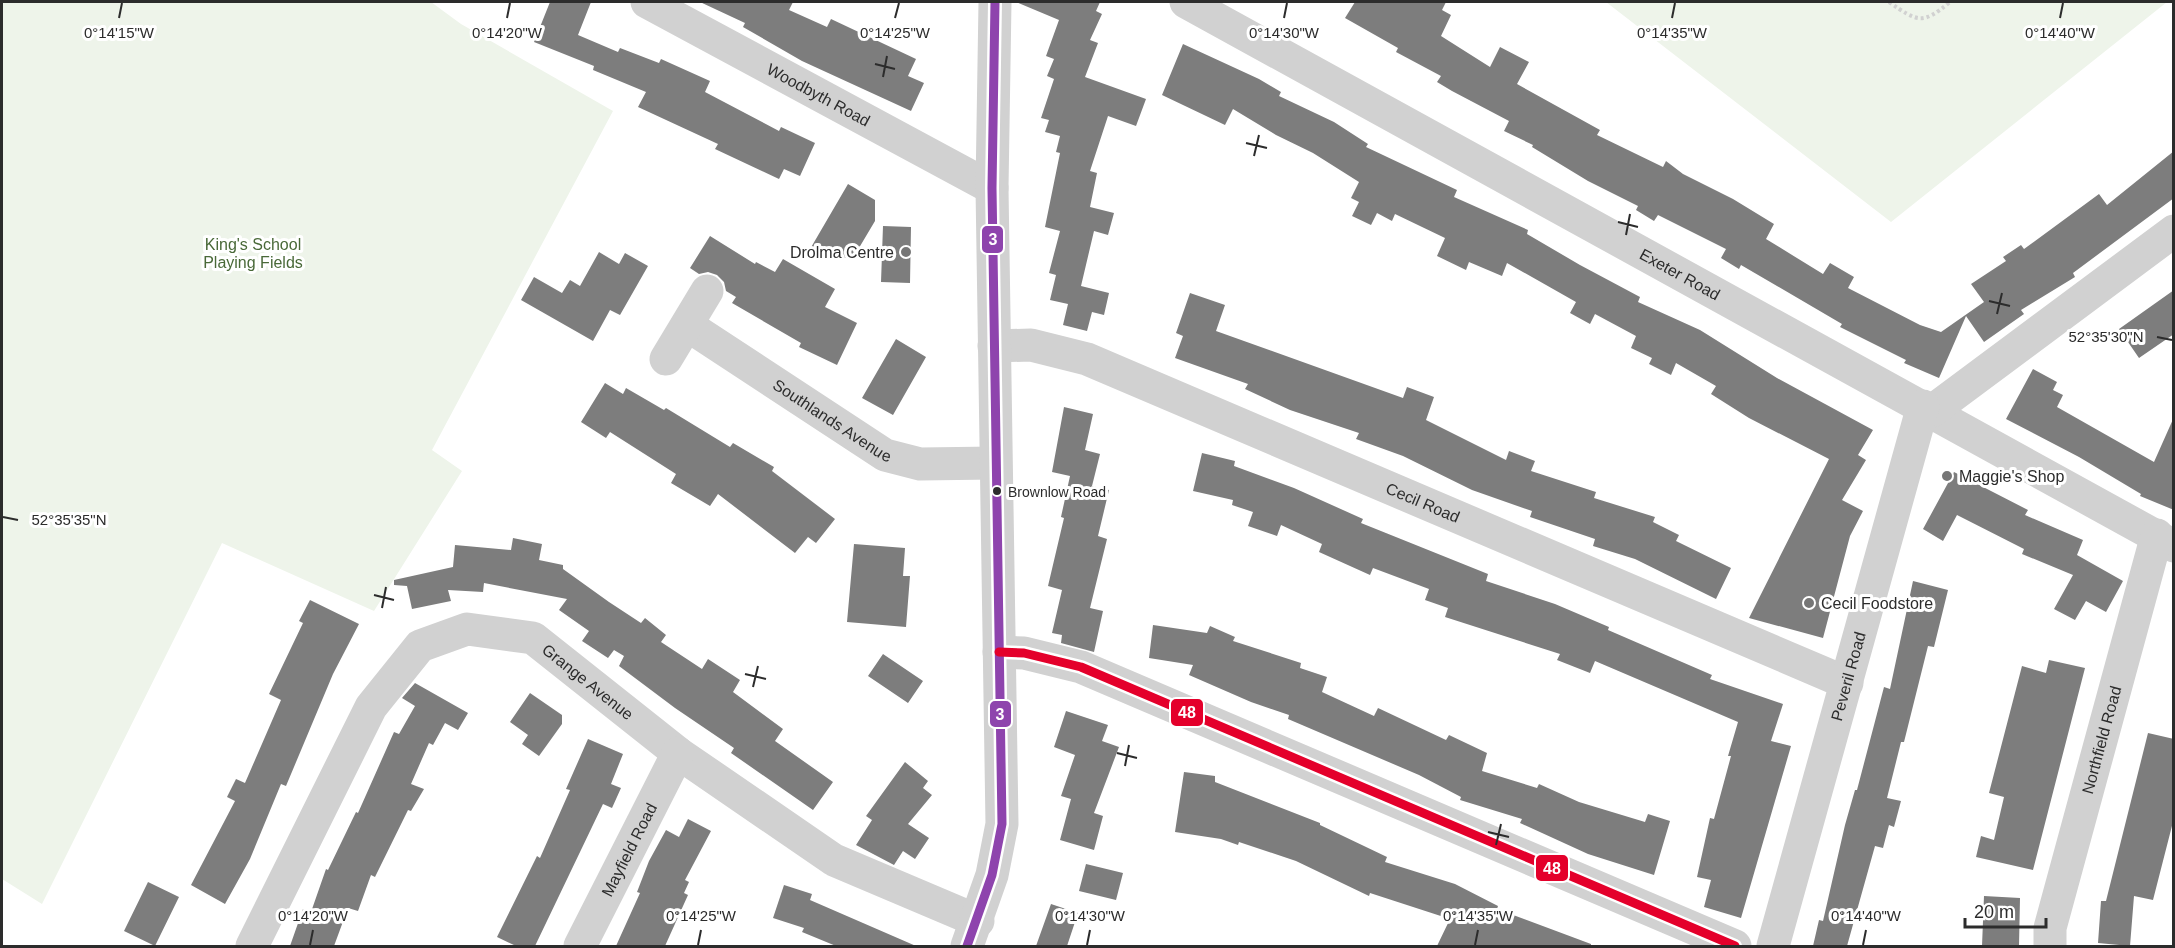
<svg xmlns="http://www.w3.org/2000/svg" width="2175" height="948" font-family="Arial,sans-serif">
<rect width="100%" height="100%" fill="#fff"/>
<path fill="#eef4ea" d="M2,2H431L461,24L613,111L432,450L462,471L374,611L222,543L42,904L2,879Z
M1606,2H2167L1891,222Z"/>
<path fill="#7d7d7d" d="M550,2H591L578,35L618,52L620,48L659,63L661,59L710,81L705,92L779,131L781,127L815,143L800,176L784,169L779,179L715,149L718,144L638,107L646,92L593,70L594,66L534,42Z
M700,2H793L789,10L827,27L831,19L916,59L908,76L924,83L911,111L802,61L743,27L745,23Z
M1016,2H1100L1096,11L1102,14L1090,40L1098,43L1085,77L1146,99L1136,126L1108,116L1090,171L1097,173L1090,207L1114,213L1108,235L1094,231L1081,286L1109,293L1104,315L1092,312L1087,331L1063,325L1068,304L1050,300L1056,275L1049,273L1060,231L1045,227L1060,153L1056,152L1060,136L1045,132L1049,120L1041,118L1054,79L1047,76L1054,59L1046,56L1059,20Z
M1355,2H1446L1442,10L1451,15L1441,36L1490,67L1500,47L1529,62L1517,84L1600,130L1597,135L1663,167L1666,161L1683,174L1733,199L1774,224L1766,239L1823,274L1830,263L1854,277L1848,288L1920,325L1941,332L1984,302L1971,284L2006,261L2003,257L2021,245L2024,249L2099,194L2107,205L2174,151V198L2073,273L2075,277L2021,310L2024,314L1984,342L1966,316L1939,378L1904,363L1906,360L1840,327L1842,324L1741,265L1739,269L1721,258L1726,249L1658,215L1654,221L1636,210L1638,206L1588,181L1532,147L1533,145L1504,131L1509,121L1452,91L1437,82L1441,76L1396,52L1398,48L1345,18Z
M1183,44L1259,79L1281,92L1279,96L1334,122L1368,144L1366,147L1457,190L1454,197L1528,230L1527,234L1580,265L1640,297L1638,302L1700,330L1777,378L1873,430L1858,455L1866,460L1842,500L1863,511L1850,536L1823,638L1749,618L1829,459L1749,418L1711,394L1716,386L1676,363L1671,375L1649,364L1652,358L1631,348L1636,336L1595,314L1590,324L1570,313L1576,302L1507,263L1502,276L1469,262L1466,270L1437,256L1445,238L1395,214L1392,221L1377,213L1371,225L1352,216L1359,202L1351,198L1359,182L1313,153L1276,135L1233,109L1225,125L1162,95Z
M848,184L875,200V221L853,258L806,256Z
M883,226L911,227L910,283L881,282Z
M710,236L755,264L756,262L775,272L783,259L835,289L825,307L857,323L837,365L799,347L801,343L732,303L736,297L726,291L724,282L717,275L708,272L699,274L690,268Z
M599,252L619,264L625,253L648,266L620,315L610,310L593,341L521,300L534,277L562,293L570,280L580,286Z
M2174,290V334L2139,358L2119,329Z
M1190,293L1225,305L1216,331L1403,398L1407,387L1434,397L1426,420L1506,460L1509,451L1535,461L1531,471L1596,492L1594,498L1655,517L1653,522L1679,535L1676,541L1731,568L1716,599L1635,559L1593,546L1595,539L1530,517L1532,511L1472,490L1403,456L1356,439L1359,433L1290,410L1245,389L1248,384L1175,358L1183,336L1176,333Z
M896,339L926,357L893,415L862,398Z
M2033,369L2057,382L2053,390L2063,395L2057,407L2154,462L2174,417V510L2140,496L2141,494L2079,457L2006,419Z
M605,383L623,394L626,388L664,410L666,408L730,447L733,443L774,467L772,471L835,519L816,543L808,537L795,553L718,494L710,506L671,483L676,474L610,432L606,438L581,422Z
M1064,407L1093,414L1085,450L1100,454L1092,486L1109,490L1098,536L1107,539L1090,608L1103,611L1094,652L1061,643L1062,635L1052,633L1062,590L1048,586L1064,518L1061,517L1070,476L1052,472Z
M1202,453L1235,461L1234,466L1294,488L1363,519L1361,523L1488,574L1486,581L1555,604L1609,627L1608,630L1712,675L1710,679L1783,704L1771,741L1791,746L1741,918L1704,907L1711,880L1697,877L1710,818L1714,819L1731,756H1728L1738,722L1595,661L1590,673L1557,660L1560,654L1445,617L1448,608L1425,600L1429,589L1373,568L1370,575L1319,552L1322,544L1281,525L1277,536L1248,526L1253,512L1232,505L1233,500L1193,491Z
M1954,472L2028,510L2025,515L2083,540L2077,555L2123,581L2106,612L2086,601L2075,620L2054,609L2073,575L2022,554L2024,549L1957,515L1943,541L1923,529Z
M513,538L542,544L539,560L563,565V569L609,602L641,623L645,618L666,635L661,642L702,669L708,659L740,680L733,692L783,729L775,741L833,782L813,810L731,753L734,748L675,708L619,666L624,656L614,650L608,658L582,641L589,631L559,610L567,599L484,583L483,592L448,590L451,601L412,609L407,586L394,585V580L453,567L455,545L511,550Z
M854,544L905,548L903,576H910L906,627L847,622Z
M1913,581L1948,590L1934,647L1928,646L1904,742H1901L1887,798L1901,801L1894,827L1889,825L1883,848L1875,846L1847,946H1813L1819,920L1823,921L1845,825L1855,790H1857L1884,687L1890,689Z
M310,600L359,624L333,674L286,786L281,784L250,859L225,904L191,885L235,801L227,797L236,779L245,783L281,700L269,694L303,623L299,621Z
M1153,625L1207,633L1210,626L1235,637L1233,641L1301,663L1300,668L1327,677L1322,692L1374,716L1378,708L1446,740L1449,735L1487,753L1482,771L1537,788L1539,784L1579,802L1645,822L1648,814L1670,821L1654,875L1588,854L1520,823L1522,819L1460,800L1461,797L1419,775L1288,719L1289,715L1251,702L1189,675L1193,665L1149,658Z
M883,654L923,681L908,703L868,676Z
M2049,660L2085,668L2033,870L1976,857L1981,836L1994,840L2004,797L1989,793L2022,666L2046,673Z
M415,683L468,713L458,730L445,723L433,745L429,743L411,784L424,789L411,811L408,810L375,877L371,875L358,911L348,908L334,946H290L303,909L311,912L326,869L328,870L356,812L358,813L394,732L399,734L415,706L402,698Z
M530,693L562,715V724L539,756L522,744L528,735L510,722Z
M1066,711L1108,725L1102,741L1119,747L1094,813L1103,816L1094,850L1060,840L1071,799L1061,796L1075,755L1054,747Z
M2148,733L2174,739V818L2153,900L2134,896L2130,946L2098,943L2101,901H2106Z
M588,739L623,754L611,784L621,788L612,808L603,804L535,946H516L497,937L537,856L540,858L570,790L566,789Z
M905,762L928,781L923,788L932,795L908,824L929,838L915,859L903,851L894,865L856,845L872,820L866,816Z
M1184,772L1215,776V782L1320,823V825L1387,857L1385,862L1455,884L1498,906L1497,909L1591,944V946H1437L1450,919L1370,893L1369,896L1296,861L1239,842L1238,845L1221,839L1175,832Z
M688,819L711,831L685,880L689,882L684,893L688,895L665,946H616L640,893L637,892L649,861L666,830L679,837Z
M1086,864L1123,873L1116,900L1079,891Z
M148,882L179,897L155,946L124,931Z
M784,885L812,894L810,900L916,946H836L802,932L804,928L773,918Z
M1984,896L2020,898L2019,946H1982Z
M1051,904L1078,913L1067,946H1036Z"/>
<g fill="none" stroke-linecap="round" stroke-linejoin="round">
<path stroke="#d1d1d1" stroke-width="4" stroke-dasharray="3 3" stroke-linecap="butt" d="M1889,2C1918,22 1922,25 1950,2"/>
<g stroke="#d1d1d1" stroke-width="33">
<path id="s1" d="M647,2L992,188"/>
<path id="s2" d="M1186,2L2174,546"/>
<path id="s3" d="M687,325L885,455L920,464L995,463"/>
<path id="s4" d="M994,346L1031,345L1087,359L1847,683"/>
<path d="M666,359L707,291"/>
<path d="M1932,411L2174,231"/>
<path d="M999,652L1024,653L1081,667L1735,946"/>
<path id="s5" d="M252,946L371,707L420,646L467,629L533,638L678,753L834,860L978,921"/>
<path id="s6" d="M580,946L678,753"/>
<path d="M967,946L992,875L1002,824L992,188L995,2"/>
<path id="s7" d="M1773,946L1923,406"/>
<path id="s8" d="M2050,946V928L2157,535"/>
</g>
<g stroke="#fff" stroke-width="14">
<path id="bus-1" d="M967,946L992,875L1002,824L992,188L995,2"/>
</g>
<g stroke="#fff" stroke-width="14">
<path id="bus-2" d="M999,652L1024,653L1081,667L1735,946"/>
</g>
<use href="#bus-1" stroke="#8e44ad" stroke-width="9"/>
<use href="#bus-2" stroke="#e4002b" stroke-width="9"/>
</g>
<path fill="none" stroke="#2c2c2c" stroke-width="2" d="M119,18L122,3M507,18L510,3M895,18L899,3M1284,18L1287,3M1672,18L1675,3M2060,18L2063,3M875,64L895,69M883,77L887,56M1246,143L1267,148M1254,156L1259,135M1618,222L1638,227M1626,235L1630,214M1989,301L2010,306M1997,314L2002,293M2157,337L2172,340M3,517L18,520M374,595L394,600M382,608L386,587M745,674L766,679M753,687L758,666M1117,753L1137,758M1125,766L1129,745M1488,832L1509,837M1496,845L1501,824M310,945L313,930M698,945L701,930M1087,945L1090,930M1475,945L1478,930M1863,945L1866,930"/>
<g fill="#767676" stroke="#fff" stroke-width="2">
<circle cx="906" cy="252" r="6"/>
<circle cx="1947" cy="476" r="6"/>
<circle cx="1809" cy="603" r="6"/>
</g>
<circle fill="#2c2c2c" stroke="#fff" stroke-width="2" cx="997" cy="491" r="5"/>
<g text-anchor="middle" stroke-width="6" stroke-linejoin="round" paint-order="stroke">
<g font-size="14" fill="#2c2c2c" stroke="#fff" text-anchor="start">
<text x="1008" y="497">Brownlow Road</text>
</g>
<g font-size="16" fill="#2c2c2c" stroke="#fff">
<text dy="6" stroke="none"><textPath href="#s1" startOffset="195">Woodbyth Road</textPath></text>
<text dy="6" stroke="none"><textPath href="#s2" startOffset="564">Exeter Road</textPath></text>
<text dy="6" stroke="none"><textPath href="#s3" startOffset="174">Southlands Avenue</textPath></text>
<text dy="6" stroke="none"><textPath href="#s4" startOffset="460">Cecil Road</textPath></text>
<text dy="6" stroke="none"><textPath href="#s7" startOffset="280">Peveril Road</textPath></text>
<text dy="6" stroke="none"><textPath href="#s5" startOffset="532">Grange Avenue</textPath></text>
<text dy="6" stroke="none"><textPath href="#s8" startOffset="213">Northfield Road</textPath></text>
<text dy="6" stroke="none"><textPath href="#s6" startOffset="108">Mayfield Road</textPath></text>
</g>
<g font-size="16" fill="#496938" stroke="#fff">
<text x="253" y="250">King's School<tspan x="253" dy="18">Playing Fields</tspan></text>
</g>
<g font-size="16" fill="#2c2c2c" stroke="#fff" text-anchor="start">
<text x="894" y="258" text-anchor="end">Drolma Centre</text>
<text x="1959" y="482">Maggie's Shop</text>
<text x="1821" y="609">Cecil Foodstore</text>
</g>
</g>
<g font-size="15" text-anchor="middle" fill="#2c2c2c" stroke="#fff" stroke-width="6" stroke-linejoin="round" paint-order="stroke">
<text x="119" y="38">0°14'15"W</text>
<text x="507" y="38">0°14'20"W</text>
<text x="895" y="38">0°14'25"W</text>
<text x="1284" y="38">0°14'30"W</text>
<text x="1672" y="38">0°14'35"W</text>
<text x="2060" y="38">0°14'40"W</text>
<text x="2106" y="342">52°35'30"N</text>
<text x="69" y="525">52°35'35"N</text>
<text x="313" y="921">0°14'20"W</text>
<text x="701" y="921">0°14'25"W</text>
<text x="1090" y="921">0°14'30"W</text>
<text x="1478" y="921">0°14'35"W</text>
<text x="1866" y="921">0°14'40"W</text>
</g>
<g stroke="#fff" stroke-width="2">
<rect x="981" y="225" width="23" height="29" rx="6" fill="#8e44ad"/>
<rect x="1170" y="698" width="34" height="29" rx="6" fill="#e4002b"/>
<rect x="989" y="700" width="23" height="28" rx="6" fill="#8e44ad"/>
<rect x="1535" y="854" width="34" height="28" rx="6" fill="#e4002b"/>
</g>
<g font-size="16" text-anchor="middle" font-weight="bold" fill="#fff">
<text x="993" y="245">3</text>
<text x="1187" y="718">48</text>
<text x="1000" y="720">3</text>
<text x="1552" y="874">48</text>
</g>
<rect width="2175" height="948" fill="none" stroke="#2c2c2c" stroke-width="6"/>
<path d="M1965 918v9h81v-9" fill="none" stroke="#2c2c2c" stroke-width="3"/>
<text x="1974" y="918" font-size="18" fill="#2c2c2c" stroke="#ffffff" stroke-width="4.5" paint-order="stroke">20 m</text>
</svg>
